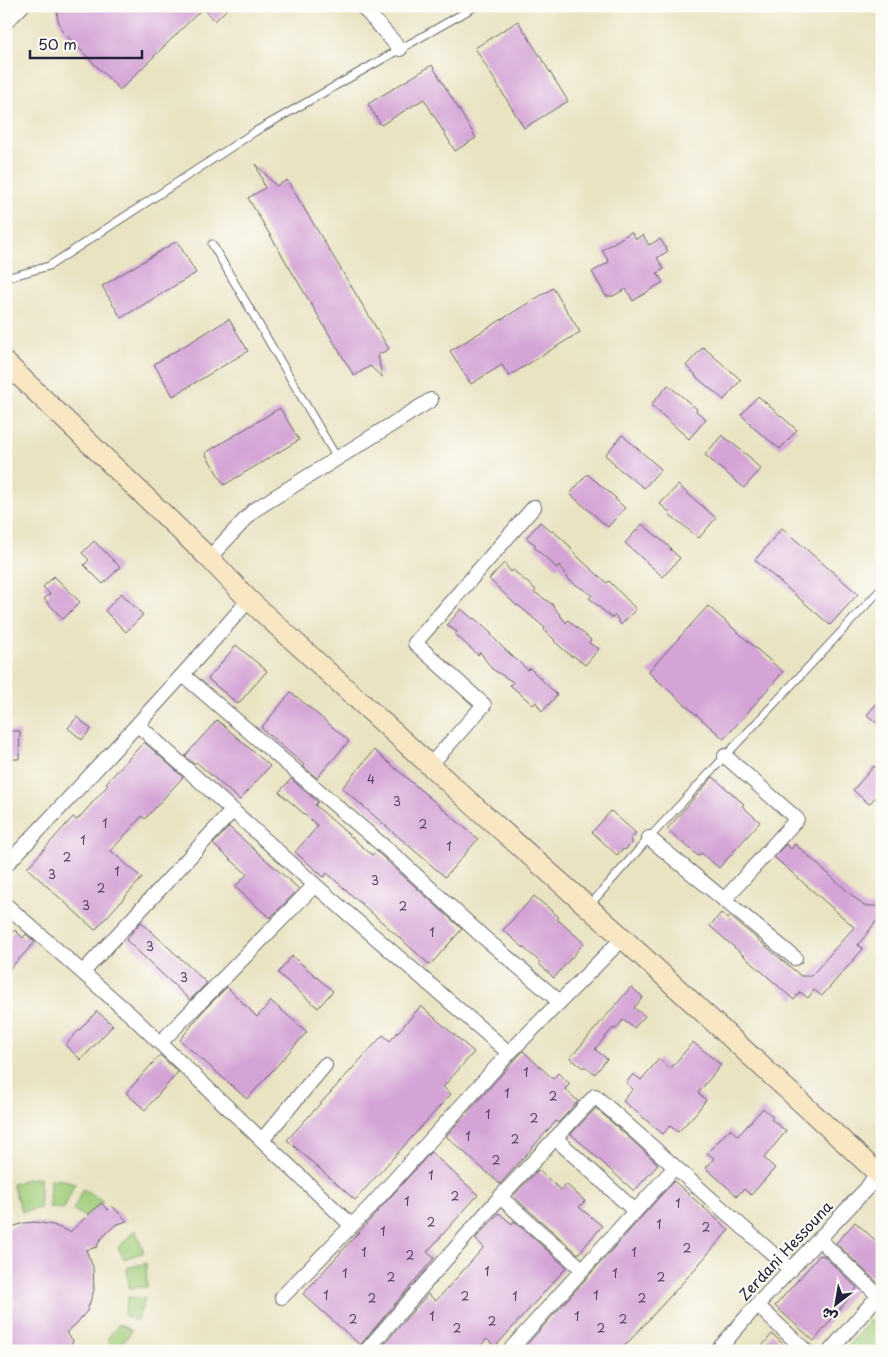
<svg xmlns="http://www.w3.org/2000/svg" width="888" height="1357" font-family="'Playpen Sans','Playpen Sans Arabic',sans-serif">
<rect width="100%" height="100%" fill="#fdfcf7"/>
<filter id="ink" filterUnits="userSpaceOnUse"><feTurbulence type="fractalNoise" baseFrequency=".02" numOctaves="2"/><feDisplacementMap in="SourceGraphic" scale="10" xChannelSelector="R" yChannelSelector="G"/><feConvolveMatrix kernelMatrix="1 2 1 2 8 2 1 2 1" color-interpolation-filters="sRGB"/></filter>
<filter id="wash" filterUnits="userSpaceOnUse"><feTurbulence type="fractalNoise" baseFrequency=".0096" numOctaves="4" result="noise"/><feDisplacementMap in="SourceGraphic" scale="20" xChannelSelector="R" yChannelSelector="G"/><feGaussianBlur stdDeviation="1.12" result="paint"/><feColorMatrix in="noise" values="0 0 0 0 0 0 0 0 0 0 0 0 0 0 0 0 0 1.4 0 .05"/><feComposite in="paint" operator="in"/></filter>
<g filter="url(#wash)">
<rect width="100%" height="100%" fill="#e9e3c2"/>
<path fill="#a1cd7a" stroke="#62785a" d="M40,1177V1208L22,1212L12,1184L27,1179Z
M50,1179L64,1180L75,1183L64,1209L49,1207Z
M83,1189L103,1201L85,1217L73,1210Z
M135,1230L144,1252L124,1259L118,1248Z
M146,1263L147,1287L129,1288L127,1268Z
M128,1297L145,1298L137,1321L124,1315Z
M870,1320L882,1329V1351H844Z
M119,1324L132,1331L116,1350L107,1339Z"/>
<g id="blocks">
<path fill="#d4a4d6" d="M58,6H230L215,21L203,8L120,90L62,31L57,17Z
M518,21L568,101L524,128L475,48Z
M432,65L476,138L455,151L424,99L381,125L368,104Z
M256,164L276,186L287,180L389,349L378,355L382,377L370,366L354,376L248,198L265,188Z
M631,232L636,239L643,235L649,245L660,239L668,251L657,258L664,269L657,273L663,282L633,301L626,289L613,296H606L592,272L609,262L602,250Z
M177,241L196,273L121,318L102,286Z
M553,288L580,332L509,376L502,365L471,384L450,351Z
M229,319L248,351L173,396L154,364Z
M703,347L741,380L724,400L695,376L696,375L686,366Z
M668,385L697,409L696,411L706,419L689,439L651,405Z
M758,396L797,430L780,449L750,425L751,424L741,415Z
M280,408L299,440L224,485L205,453Z
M622,435L661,469L644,488L614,465L615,464L605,455Z
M722,435L752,459L751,460L761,469L744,488L705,455Z
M587,474L616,498L615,499L625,508L608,527L570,494Z
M678,485L716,518L699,538L669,514L670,513L660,504Z
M540,522L552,532L553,531L571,547L570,548L580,559L607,583L609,581L636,609L621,625L615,615L612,618L589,598L592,595L570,581L559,565L557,568L534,547L536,545L526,538Z
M642,524L671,548L670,549L680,558L663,577L625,543Z
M782,528L858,594L830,625L755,560Z
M94,541L120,567L103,584L84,565L89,560L82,553Z
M504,563L511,572L513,570L536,590L534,592L552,604L566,623L568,620L591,640L589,643L599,649L585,665L573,655L572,657L554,641L555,640L544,630L545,628L518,605L517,606L489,579Z
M54,576L80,602L63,619L44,599L50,594L43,587Z
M121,593L143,615L126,632L105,611Z
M708,606L783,672L724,739L648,672Z
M461,609L473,619L474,618L492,634L491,635L501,646L528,670L530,668L557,695L542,712L536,702L533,705L510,685L513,682L492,669L480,652L478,655L455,634L457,632L447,625Z
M236,645L267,671L238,704L208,679Z
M291,692L349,741L317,778L303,766L304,765L261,728Z
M882,697V727L867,715Z
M77,717L91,729L82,740L68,728Z
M217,720L270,766L240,800L196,762L194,764L185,756Z
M6,731H20L19,759H6Z
M144,742L183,777L145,819L142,816L111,851L142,878L95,930L27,868L73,817L77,820L108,785L106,783Z
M374,750L478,839L445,877L342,788Z
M874,766L882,773V790L869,804L853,790Z
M713,777L744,804L742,806L760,822L719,868L701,853L698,856L667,829Z
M291,779L318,802L315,805L372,855L376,851L462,929L430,965L327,873L324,877L295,852L318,826L279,792Z
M611,811L636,833L630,840L633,842L625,850L623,849L617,855L592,832Z
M229,827L299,889L270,918L235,887L247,874L213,844Z
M786,844L791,849L795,844L864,906H882V914L858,945L863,949L822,996L814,990L808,998L800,992L794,1000L710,926L721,913L728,919L730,916L801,976H811L854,927L774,857Z
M534,896L559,917L557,919L584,943L554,978L539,964L540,962L503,930Z
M141,922L207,983L190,1000L126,940Z
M15,930L23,938L26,934L35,942L6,973V940Z
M292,956L333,991L318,1008L278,973Z
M227,987L257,1017L271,1001L307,1032L247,1099L180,1040L203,1011Z
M631,987L643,997L634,1008L645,1016L634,1028L623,1020L615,1030L613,1028L595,1049L607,1059L595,1074L585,1066L583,1068L570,1058Z
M421,1006L474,1052L443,1087L451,1094L355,1200L287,1140L383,1035L390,1041Z
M97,1011L113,1025L81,1060L65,1045Z
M693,1042L721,1065L698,1093L706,1100L696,1113L678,1132L670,1126L663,1134L623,1101L633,1089L626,1083L633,1074L641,1080L659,1059L670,1069Z
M523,1051L553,1079L558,1073L570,1084L565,1089L578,1101L558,1123L556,1121L500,1184L446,1136Z
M160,1055L178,1072L145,1110L126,1093Z
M596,1108L657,1163V1166L634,1191L571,1134Z
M763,1108L773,1117L771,1119L786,1131L764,1158L775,1168L751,1195L744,1189L737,1196L706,1168L714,1158L707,1153L730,1129L738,1136Z
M431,1152L478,1195L427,1252L434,1258L360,1345L303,1294Z
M538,1170L561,1190L566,1184L585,1201L579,1207L602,1226L578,1254L513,1196Z
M674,1181L729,1230L685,1280L620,1351H521Z
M101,1203L108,1210L112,1206L127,1221L115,1225L99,1241L97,1247L86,1250L93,1267L94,1290L87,1311L75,1325L66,1333L73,1340L71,1351H6V1229L24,1223L35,1222L53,1225L70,1232Z
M499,1213L512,1224L514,1221L566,1267L565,1269L495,1347L487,1339L476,1351H378L428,1294L436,1301L484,1247L475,1239Z
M855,1222L882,1246V1287L836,1243Z
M820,1255L824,1256L857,1288L814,1341L775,1306Z
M772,1334L791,1351H758Z"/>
</g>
</g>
<g filter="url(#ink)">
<use href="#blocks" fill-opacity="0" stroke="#68666a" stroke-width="1"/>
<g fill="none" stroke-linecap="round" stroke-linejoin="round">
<g stroke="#68666a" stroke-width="9">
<path id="service" d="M212,244L337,458
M6,278L49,266L256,131L476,6
M588,907L649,838L882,588"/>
</g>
<g stroke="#68666a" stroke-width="16">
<path id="minor" d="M362,6L400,49
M6,22L22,6
M209,558L254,510L431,400
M183,675L395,856L481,935L560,1002
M138,725L315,885
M430,765L484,705L415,643L534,507
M649,838L795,958
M6,865C89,778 170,690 249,600
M724,900L797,819L725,756
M6,905L133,1017L160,1043
M83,972L233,810
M555,1138L635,1211
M262,1140L325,1065
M500,1197L582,1269
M351,1225L160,1043L315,885L509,1053
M820,1240L882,1299
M282,1297L370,1207L509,1053L623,938
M757,1305L806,1351
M366,1351L500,1197L595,1096L791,1270
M509,1351L675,1167
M717,1351L757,1305L867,1188L881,1167
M830,1351L878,1296"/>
</g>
<g stroke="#68666a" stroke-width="22">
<path id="secondary" d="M6,363L209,558L249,600L471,803L615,931L882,1177"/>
</g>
<use href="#service" stroke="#fff" stroke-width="7"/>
<use href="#minor" stroke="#fff" stroke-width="14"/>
<use href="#secondary" stroke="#f9e7c3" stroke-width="20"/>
</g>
</g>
<g text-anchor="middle" stroke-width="4" stroke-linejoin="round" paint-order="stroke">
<g font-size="12" fill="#4e4262">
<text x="371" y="784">4</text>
<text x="397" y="806">3</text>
<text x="105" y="828">1</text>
<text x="423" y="829">2</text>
<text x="83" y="845">1</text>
<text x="449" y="851">1</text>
<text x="67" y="862">2</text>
<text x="117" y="876">1</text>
<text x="52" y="879">3</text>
<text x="375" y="885">3</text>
<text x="101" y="893">2</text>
<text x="86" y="910">3</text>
<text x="403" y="911">2</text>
<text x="432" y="937">1</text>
<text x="150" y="951">3</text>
<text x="184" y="982">3</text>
<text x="526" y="1077">1</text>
<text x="507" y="1098">1</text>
<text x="553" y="1101">2</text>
<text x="488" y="1119">1</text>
<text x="534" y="1123">2</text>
<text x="468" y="1141">1</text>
<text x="515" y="1144">2</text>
<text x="496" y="1165">2</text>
<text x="431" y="1180">1</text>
<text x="455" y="1201">2</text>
<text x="407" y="1206">1</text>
<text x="678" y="1208">1</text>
<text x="431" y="1227">2</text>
<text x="659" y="1229">1</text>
<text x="706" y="1232">2</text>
<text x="383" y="1236">1</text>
<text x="687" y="1253">2</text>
<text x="364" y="1257">1</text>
<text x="634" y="1257">1</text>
<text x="410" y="1260">2</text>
<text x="487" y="1276">1</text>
<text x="345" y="1278">1</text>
<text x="615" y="1278">1</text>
<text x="391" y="1282">2</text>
<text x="661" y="1282">2</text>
<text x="326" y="1300">1</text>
<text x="596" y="1300">1</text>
<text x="465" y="1301">2</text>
<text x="515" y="1301">1</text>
<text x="372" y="1303">2</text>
<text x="642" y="1303">2</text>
<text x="432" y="1321">1</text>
<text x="577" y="1321">1</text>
<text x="353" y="1324">2</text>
<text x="623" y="1324">2</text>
<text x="492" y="1326">2</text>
<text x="457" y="1333">2</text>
<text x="601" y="1333">2</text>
</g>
<g font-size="15" fill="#22223b" stroke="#fdfcf7">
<text transform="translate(786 1251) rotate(-47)" y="5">Zerdani Hessouna</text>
</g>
</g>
<rect width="888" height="1357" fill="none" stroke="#fdfcf7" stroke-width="25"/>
<g transform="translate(836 1304) rotate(211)" stroke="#fdfcf7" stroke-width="4" paint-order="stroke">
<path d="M0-4L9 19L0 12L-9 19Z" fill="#22223b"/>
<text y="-8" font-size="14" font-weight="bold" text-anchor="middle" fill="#22223b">ش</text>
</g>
<path d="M30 50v8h112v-8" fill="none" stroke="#22223b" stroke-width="2.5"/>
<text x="38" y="50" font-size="15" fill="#22223b" stroke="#fdfcf7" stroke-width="4" paint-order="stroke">50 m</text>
</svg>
